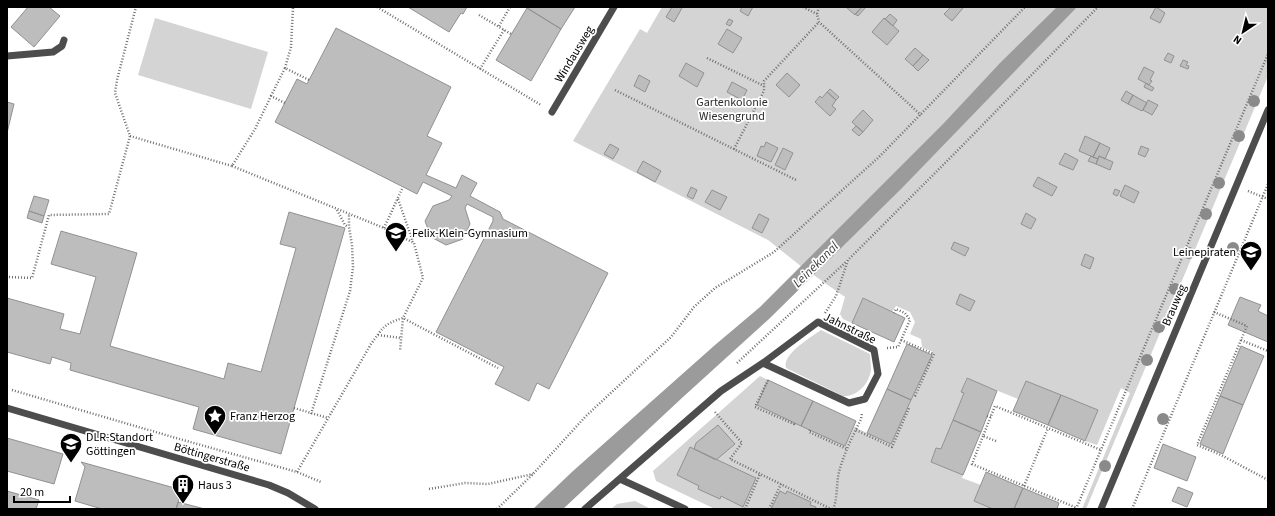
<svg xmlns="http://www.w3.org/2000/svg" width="1275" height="516" font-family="'Source Sans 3',sans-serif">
<rect width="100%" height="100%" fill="#fff"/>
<path fill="#d4d4d4" d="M662,7H1268V76L1086,509H1082L1130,393L1121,388L1097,445L1085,441L1097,410L1026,381L1018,399L966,378L961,392L964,393L941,449L936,448L931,462L963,475L962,478L981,485L974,501L993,509H715L656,481L653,471L760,376L768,380L757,405L845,446L854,427L891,444L933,352L922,347L921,339L910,334L915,322L910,312L896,306L892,312L863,298L852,323L843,319L840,314L845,297L802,267L768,240L573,141L640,29L647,33Z
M155,18L268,52L251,109L138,75Z
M821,330L870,354C870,359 871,365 871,370C869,384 857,397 843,396L786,368C782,354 810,338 821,330Z
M635,501L651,509H611L617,504Z"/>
<path fill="#9b9b9b" d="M1057,7H1077L902,188L769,319L683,397L563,509H533L573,471L715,345L760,307L944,123L1000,63Z"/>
<path fill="#bdbdbd" stroke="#919191" d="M28,7H49L60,16L34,47L11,27Z
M408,7H467L463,14L461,13L449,32Z
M527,7H575L561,29L527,8Z
M672,7H680L682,8L674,22L666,17Z
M742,7H753L748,16L740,11Z
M846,7H862L855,15Z
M862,7L865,8L858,16L855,14Z
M951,7H962L963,8L952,21L944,14Z
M1156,7L1165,13L1160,23L1150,18Z
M527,8L561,29L531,81L496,60Z
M890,14L897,20L893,26L885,19Z
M884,18L899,31L887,45L872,32Z
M729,19L733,21L730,26L726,24Z
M336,28L451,87L427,136L442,143L426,175L456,188L462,175L477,183L470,196L500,212L503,219L608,273L549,389L537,383L529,401L495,384L504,367L436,332L493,221V217L467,204L465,208L470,224L463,239L446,245L431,237L425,221L433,206L449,200L452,196L423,182L417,194L275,122L297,79L307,84Z
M727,29L742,38L733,53L718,44Z
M915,48L923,55L913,66L905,59Z
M1168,53L1174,56L1171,63L1164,60Z
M923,55L929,60L918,71L913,66Z
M1183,60L1188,62L1186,65L1189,66L1188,69L1180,66Z
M686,63L704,73L697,87L679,76Z
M1144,67L1154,72L1150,80L1152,81L1149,85L1138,79Z
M787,73L800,85L789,97L776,85Z
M639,75L650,81L645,92L634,86Z
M732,82L747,90L742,100L727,92Z
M1146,83L1154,88L1152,91L1144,87Z
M830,89L839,97L836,100L827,92Z
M1126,91L1133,95L1128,104L1121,100Z
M827,92L836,100L832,106L836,109L830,116L815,102L820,96L822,98Z
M1133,95L1147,103L1142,111L1128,104Z
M1148,100L1158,105L1152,115L1143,110Z
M7,102L14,104L7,133Z
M863,110L873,120L863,132L852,122Z
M856,126L863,132L859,136L852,130Z
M1085,136L1100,143L1093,157L1079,151Z
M766,142L778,148L771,162L757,156L761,146L764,147Z
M1100,143L1110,148L1105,159L1099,156L1098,159L1093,157Z
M610,144L619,149L613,159L604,154Z
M1141,146L1149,149L1145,157L1138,154Z
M783,148L793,153L785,170L775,165Z
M1065,153L1078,160L1073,170L1059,164Z
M1091,156L1098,159L1096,164L1088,161Z
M1099,156L1113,162L1110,170L1096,164Z
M643,161L661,171L655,182L637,172Z
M1038,177L1057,187L1052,196L1033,186Z
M1125,185L1139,192L1134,203L1120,196Z
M691,187L697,190L693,199L687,196Z
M1115,189L1120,191L1117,196L1113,194Z
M712,190L727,197L720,210L705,202Z
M34,196L49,200L44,216L29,211Z
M29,211L44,216L42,223L27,218Z
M289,212L345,228L281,454L193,429L199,407L70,370L71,363L52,357L50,364L7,352V298L64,314L60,329L80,334L96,277L51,264L61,231L137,253L110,346L224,379L228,363L261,372L296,248L280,244Z
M1026,213L1036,219L1031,229L1021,224Z
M759,214L769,219L762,233L752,228Z
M954,242L969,248L965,256L951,249Z
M1085,254L1094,258L1090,269L1081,265Z
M960,294L975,301L970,311L956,304Z
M1240,297L1261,305L1258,311L1268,316V342L1228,325Z
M863,298L905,318L894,342L852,323Z
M907,344L932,355L911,400L887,389Z
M1241,346L1264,356L1243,405L1220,396Z
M967,378L997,391L981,432L953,420L964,393L961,392Z
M768,380L813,401L801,426L757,405Z
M1026,381L1061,395L1048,425L1013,411Z
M887,389L911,400L891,444L867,433Z
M1061,395L1098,410L1085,441L1048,425Z
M1220,396L1243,405L1223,454L1200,444Z
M813,401L856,421L845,446L801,426Z
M953,420L981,432L963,475L931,462L936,448L941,449Z
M718,425L735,444L716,460L694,449L696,443Z
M7,438L63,454L54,484L7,471Z
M1163,444L1196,457L1187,481L1154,468Z
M690,447L756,478L743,507L721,496L720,499L698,489L699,486L677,475Z
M81,462L182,490L176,509H102L75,501L85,467Z
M986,472L1023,488L1014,509H993L974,501Z
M1178,487L1193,493L1187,507L1172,501Z
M1023,488L1059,503L1057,509H1014Z
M7,491L39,500L36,509H7Z
M780,491L786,494L787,491L811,502L810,505L816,507V509H771Z
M178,502L201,508L204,509H176Z"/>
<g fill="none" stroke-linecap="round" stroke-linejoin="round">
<path stroke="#6f6f6f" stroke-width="2.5" stroke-dasharray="1 2" stroke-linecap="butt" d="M377,7L541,105
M803,7L817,14
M819,7L817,14L819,22L921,115
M479,15L511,34
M499,26L510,7
M707,58L764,86
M285,68L291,47L293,7
M480,69L504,30
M615,90L796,180
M271,96L285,68L309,80
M130,136L232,166L255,129L271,96L285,103
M734,149L764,91V81L819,22
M232,166L384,228L414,243L423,278L403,318L400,351
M1248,191L1268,199
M398,199L413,242
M337,210L345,225L348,227
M384,228L402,189
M9,277L32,278L49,215L109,214L130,136L115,93L117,80L136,7
M1214,312L1247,326L1241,340L1268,351
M825,313L836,296L848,260L959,149L1098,7
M378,335L401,338
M901,340L934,354L915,396H913
M1241,340L1197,445L1221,455L1268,480
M887,348L898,347L910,320L905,313L896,309L894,313
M737,363L847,261
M768,380L755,407L794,424V423
M12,390L176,438L297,472L321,482
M294,408L328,418
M715,412L742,443L730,459L831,509
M311,414L350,291L353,267L352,245L349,227V214
M987,416L991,417
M810,430L809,432L847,449
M856,430L892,447L909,408H908
M983,436L972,464L1077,508
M996,441L983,436L995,406L1101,450
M297,472L371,344C383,328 383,324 403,318L498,368
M1024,486L1048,428
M429,489L465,483L488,484L533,474
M497,509L533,474L586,416L671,337L694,307L715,288L774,252L880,156L1025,7
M745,509L760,474
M769,509L781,484
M833,509C838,498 836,484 839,472C844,453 853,436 861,419L862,413
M1076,509L1268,54
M1132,509L1268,184"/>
<path stroke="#4d4d4d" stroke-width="7" d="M7,56L53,52L62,46L64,40
M552,112L614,7
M7,408L269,485L288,493L315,509
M620,479L685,509
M585,509L721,391L763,363L818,322L874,350L878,374L865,399L849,403L763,363
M1101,509L1268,110"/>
</g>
<g fill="#8a8a8a">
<circle cx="1254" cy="101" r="6"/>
<circle cx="1239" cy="136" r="6"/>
<circle cx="1219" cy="183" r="6"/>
<circle cx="1206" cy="214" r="6"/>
<circle cx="1233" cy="248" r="6"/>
<circle cx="1189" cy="253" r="6"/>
<circle cx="1175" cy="289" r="6"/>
<circle cx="1159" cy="327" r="6"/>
<circle cx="1147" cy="360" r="6"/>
<circle cx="1163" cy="419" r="6"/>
<circle cx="1105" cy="466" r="6"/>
</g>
<defs>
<g id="school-pin" transform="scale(1.15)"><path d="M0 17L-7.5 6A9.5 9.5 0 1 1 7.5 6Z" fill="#000" stroke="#fff"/><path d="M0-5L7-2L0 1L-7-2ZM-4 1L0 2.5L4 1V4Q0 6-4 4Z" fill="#fff"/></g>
<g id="sight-pin" transform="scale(1.15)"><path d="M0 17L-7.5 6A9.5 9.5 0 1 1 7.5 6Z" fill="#000" stroke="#fff"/><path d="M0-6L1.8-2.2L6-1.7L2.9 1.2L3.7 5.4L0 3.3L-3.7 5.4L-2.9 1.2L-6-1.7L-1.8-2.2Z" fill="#fff"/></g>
<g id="university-pin" transform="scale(1.15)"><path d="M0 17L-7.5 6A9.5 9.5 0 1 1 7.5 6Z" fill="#000" stroke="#fff"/><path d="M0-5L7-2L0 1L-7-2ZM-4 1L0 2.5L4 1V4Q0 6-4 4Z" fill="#fff"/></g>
<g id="building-pin" transform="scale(1.15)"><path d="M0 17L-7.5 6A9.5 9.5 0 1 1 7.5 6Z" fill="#000" stroke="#fff"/><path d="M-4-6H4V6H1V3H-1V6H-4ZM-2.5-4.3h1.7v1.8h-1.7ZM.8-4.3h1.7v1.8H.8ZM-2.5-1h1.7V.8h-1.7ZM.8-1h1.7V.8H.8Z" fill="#fff"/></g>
</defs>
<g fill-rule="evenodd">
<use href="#school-pin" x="396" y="233"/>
<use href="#school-pin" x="1251" y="252"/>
<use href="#sight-pin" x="215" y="416"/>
<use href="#university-pin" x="71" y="444"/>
<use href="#building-pin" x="183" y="485"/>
</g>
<g text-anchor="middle" stroke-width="3.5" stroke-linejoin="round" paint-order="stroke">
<g font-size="12" fill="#000" stroke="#fff">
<text transform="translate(574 54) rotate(-59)" y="4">Windausweg</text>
<text transform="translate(1174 305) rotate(-67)" y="4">Brauweg</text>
<text transform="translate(850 328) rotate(26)" y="4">Jahnstraße</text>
<text transform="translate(212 457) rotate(16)" y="4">Böttingerstraße</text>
</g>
<g font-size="12" fill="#2b2b2b" stroke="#fff">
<text x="732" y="106">Gartenkolonie<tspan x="732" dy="14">Wiesengrund</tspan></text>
</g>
<g font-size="12" fill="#000" stroke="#fff" text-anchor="start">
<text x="412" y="237">Felix-Klein-Gymnasium</text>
<text x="1236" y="256" text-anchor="end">Leinepiraten</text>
<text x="230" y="420">Franz Herzog</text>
<text x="86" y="441">DLR-Standort<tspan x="86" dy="14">Göttingen</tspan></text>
<text x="198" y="489">Haus 3</text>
</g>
<g font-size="13" font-style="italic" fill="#3c3c3c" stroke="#fff">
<text transform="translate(815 264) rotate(-45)" y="5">Leinekanal</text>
</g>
</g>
<rect width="1275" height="516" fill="none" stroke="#000000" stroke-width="16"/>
<g transform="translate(1243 32) rotate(215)" stroke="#ffffff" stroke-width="3" paint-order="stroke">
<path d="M0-3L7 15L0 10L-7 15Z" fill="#000000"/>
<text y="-6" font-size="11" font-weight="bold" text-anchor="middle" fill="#000000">N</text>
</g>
<path d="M14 496v6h56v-6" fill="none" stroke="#000000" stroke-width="2"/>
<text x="20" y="496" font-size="12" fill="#000000" stroke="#ffffff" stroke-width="3" paint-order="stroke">20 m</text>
</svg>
